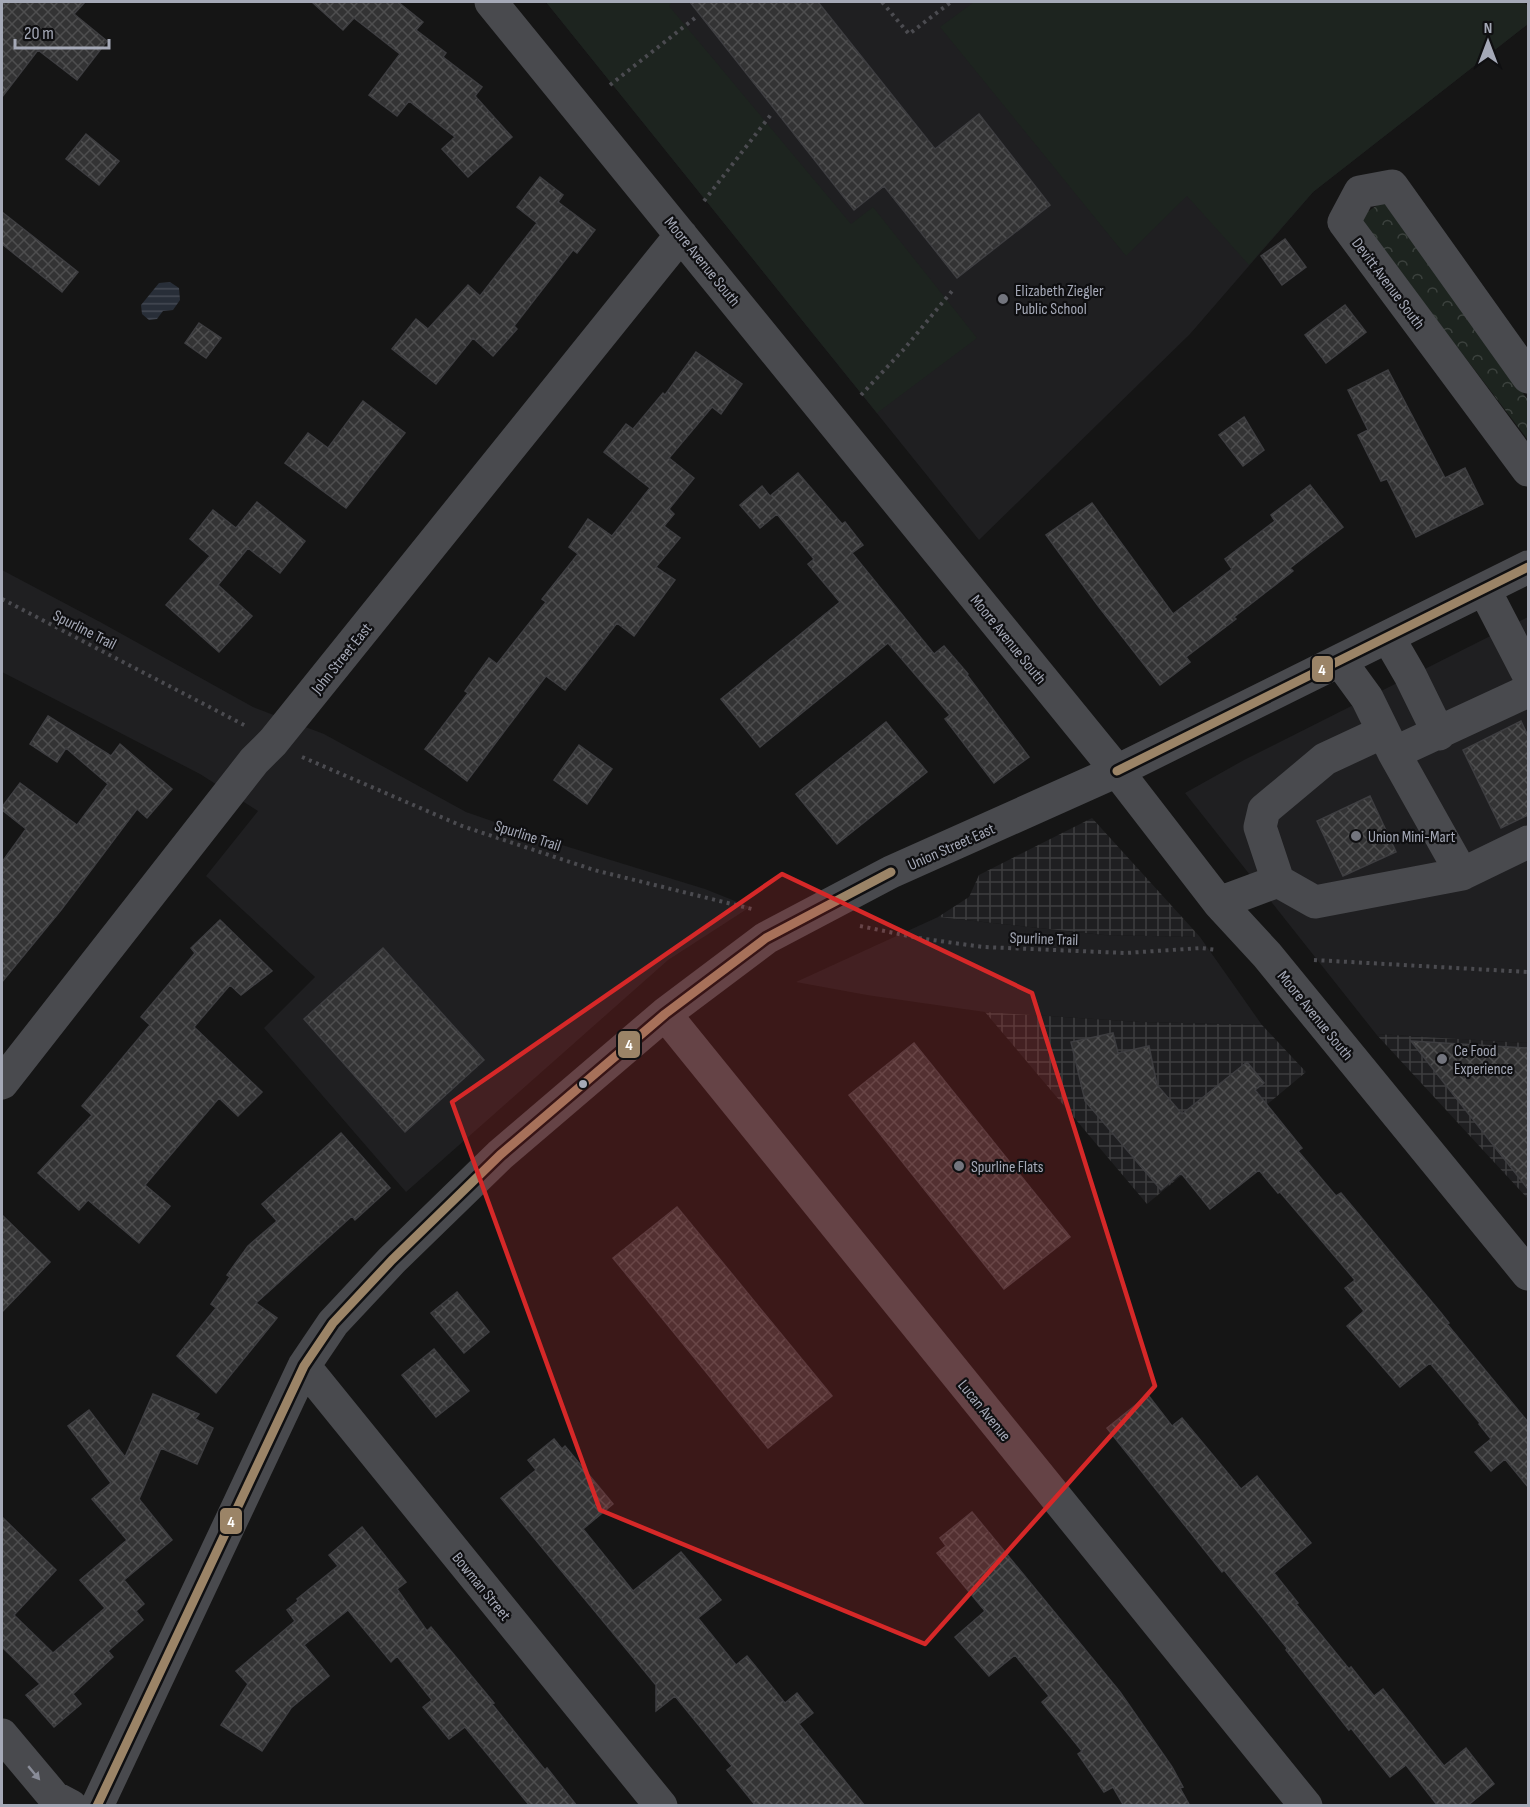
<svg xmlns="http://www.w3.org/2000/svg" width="1530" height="1807" font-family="'Sofia Sans Condensed',sans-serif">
<defs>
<pattern id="industrial-grid" width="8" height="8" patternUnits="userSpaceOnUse" patternTransform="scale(1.5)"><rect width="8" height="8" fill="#1f1f21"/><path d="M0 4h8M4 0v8" fill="none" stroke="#3d3d3f"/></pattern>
<pattern id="forest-crowns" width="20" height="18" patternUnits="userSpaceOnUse" patternTransform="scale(1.5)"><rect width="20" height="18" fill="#1d241f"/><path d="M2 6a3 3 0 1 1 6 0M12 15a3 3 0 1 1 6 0" fill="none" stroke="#3b413d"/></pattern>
<pattern id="water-rules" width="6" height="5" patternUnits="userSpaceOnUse" patternTransform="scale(1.5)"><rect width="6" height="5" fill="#282e38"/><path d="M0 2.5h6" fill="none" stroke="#444953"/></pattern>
<pattern id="building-cross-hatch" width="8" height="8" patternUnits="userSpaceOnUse" patternTransform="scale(1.5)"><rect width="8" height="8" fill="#333334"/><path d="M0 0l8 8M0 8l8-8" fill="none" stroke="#4e4e4f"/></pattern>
</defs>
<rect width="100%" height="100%" fill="#151515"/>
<path fill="#1f1f21" d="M546,2H1524L1528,7V24L1313,192L1190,334L979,540Z
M2,570L102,623L253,707L324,734L466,812L562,845L705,889L750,907L668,960L406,1192L264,1028L315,977L206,876L258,811L200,774L2,672Z
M1528,617V1043L1376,1034L1185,793L1244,760Z
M938,917L1104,935L1200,937L1262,1025L1140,1022L985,1012L867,995L796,982Z"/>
<path fill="url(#industrial-grid)" d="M1092,818L1200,937L1104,935L938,917L969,897L979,875Z
M985,1012L1140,1022L1262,1025L1306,1072L1147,1204Z
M1376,1034L1528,1043V1199Z"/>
<path fill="#1d241f" d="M546,2H672L669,6L851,224L873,207L977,338L877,413Z
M974,2H1524L1528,7V24L1313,192L1249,265L1187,196L1126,256L940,27Z"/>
<path fill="url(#forest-crowns)" d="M1383,201L1528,400V440L1359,218Z"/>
<path fill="url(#water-rules)" d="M170,282L179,288L180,300L173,310L163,311L157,319L149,320L142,314L141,305L159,283Z"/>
<path fill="url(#building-cross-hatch)" stroke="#3e3e41" stroke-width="1.5" d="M2,2H85L74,14L107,41L77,80L38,50L2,97Z
M312,2H398L423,22L416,30L446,53L443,57L482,87L475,96L512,137L468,177L442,149L455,137L409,101L397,116L369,95L400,54L354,18L343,30Z
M690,2H818L935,149L979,114L1050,205L957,278L884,186L854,210Z
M86,134L119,161L99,185L66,159Z
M540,177L563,195L558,202L595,230L577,253L573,250L514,326L517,329L493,356L473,338L436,384L392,349L416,319L428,329L468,285L480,296L537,223L517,207Z
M2,212L78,272L62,292L2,244Z
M1285,239L1306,267L1282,285L1261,256Z
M1345,305L1366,332L1326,363L1305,335Z
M199,323L221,338L206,358L185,343Z
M696,352L742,384L721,414L712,407L669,458L694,478L669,509L674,514L664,526L680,538L656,567L675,580L634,636L617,623L565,690L546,676L467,781L425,749L468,693L465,691L489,658L497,664L546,602L542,599L578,554L569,547L588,519L612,536L650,488L604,452L626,424L633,429L663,393L665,395Z
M1388,370L1445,478L1465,468L1483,504L1416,537L1387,479L1381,481L1358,435L1368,430L1348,390Z
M363,401L405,433L346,508L285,463L308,433L328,448Z
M1244,417L1264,450L1243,466L1219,435Z
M798,473L842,524L845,522L863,545L852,553L934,654L944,646L968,674L967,675L1029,757L994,783L945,719L950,715L888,643L760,747L721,699L840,602L808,564L814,559L777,514L760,528L740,505L762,486L770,496Z
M1310,485L1343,527L1290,568L1293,571L1234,617L1236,619L1186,657L1190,662L1160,685L1099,607L1046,535L1092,503L1173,614L1232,569L1225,559L1275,521L1271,515Z
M257,502L305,541L280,573L248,548L218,585L252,616L219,652L166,605L210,556L190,539L213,510L236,528Z
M48,716L111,756L120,744L172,789L147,818L137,809L61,910L2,982V862L26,829L2,810V807L20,783L77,825L108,784L66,748L57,762L30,744Z
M1521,721L1528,736V815L1501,828L1463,750Z
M886,722L927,772L837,844L796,794Z
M579,745L612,769L587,804L554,780Z
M1370,796L1396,852L1343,876L1317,821Z
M220,920L272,971L241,995L230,985L194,1027L262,1092L238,1116L219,1098L145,1185L170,1206L139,1243L88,1200L79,1210L38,1173L92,1115L82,1106L150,1025L141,1017L195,953L191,948Z
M383,948L484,1060L405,1132L304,1019Z
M1113,1033L1118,1053L1149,1046L1157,1085L1182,1114L1247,1062L1264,1083L1255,1090L1302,1148L1298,1151L1336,1196L1341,1193L1441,1313L1449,1323L1447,1324L1528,1422V1487L1505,1459L1491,1471L1475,1452L1491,1439L1479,1424L1480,1423L1430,1363L1400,1387L1347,1326L1364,1311L1345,1288L1355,1280L1280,1192L1278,1193L1259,1170L1210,1209L1181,1173L1161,1190L1085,1101L1071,1042Z
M1411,1041L1528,1048V1189Z
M914,1043L1070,1237L1004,1289L849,1095Z
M341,1133L390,1188L355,1220L352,1216L256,1303L277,1318L216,1393L177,1356L216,1308L211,1304L230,1277L227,1275L248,1246L277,1221L262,1204Z
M677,1207L832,1396L768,1448L613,1258Z
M2,1215L50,1262L2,1312Z
M457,1292L489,1332L464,1353L431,1313Z
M434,1349L469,1391L436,1417L402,1375Z
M153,1394L199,1414L195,1419L213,1428L197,1464L161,1448L139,1499L172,1540L124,1580L144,1604L136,1611L143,1620L108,1651L113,1657L73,1694L81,1704L54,1727L26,1695L40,1684L2,1647V1517L56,1570L14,1615L53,1653L105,1608L80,1580L127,1540L92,1499L111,1483L68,1426L89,1410L125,1457Z
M1148,1395L1172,1426L1182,1418L1241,1489L1257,1476L1311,1543L1274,1573L1298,1603L1296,1604L1349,1669L1351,1667L1374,1696L1383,1689L1444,1766L1466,1748L1494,1784L1467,1806H1438L1406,1765L1390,1777L1351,1728L1349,1730L1286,1650L1287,1648L1224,1570L1222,1572L1107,1428Z
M554,1439L562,1449L565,1446L613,1504L583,1529L633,1591L681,1552L721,1600L698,1618L736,1665L747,1656L785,1703L797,1693L813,1713L799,1724L865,1806H756L727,1770L732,1766L675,1696L656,1711V1685L501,1498L536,1470L528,1460Z
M972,1512L1120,1692L1172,1767L1183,1787L1180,1788L1190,1806H1124L1113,1787L1104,1792L1078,1754L1082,1751L1042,1702L1049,1696L1015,1655L989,1676L955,1637L985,1611L937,1553L946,1546L940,1538Z
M362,1527L406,1582L397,1589L427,1631L431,1627L494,1703L492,1704L545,1770L547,1768L577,1806H530L465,1727L449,1739L423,1707L432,1700L397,1656L391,1662L348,1610L304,1645L329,1676L291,1708L262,1751L221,1725L248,1684L236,1671L295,1621L287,1610L298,1601L297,1599L338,1566L329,1555Z"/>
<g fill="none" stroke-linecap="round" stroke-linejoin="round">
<path stroke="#4b4b50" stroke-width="4" stroke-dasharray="3 4.5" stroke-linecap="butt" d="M882,2L909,34L951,2
M610,85L695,18
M704,201L773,112
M861,395L905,348L952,291
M2,599L246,726
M302,757L462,826L594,870L752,909
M860,926L918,938L983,947L1126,953L1201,948L1217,950
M1314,960L1528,972"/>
<path stroke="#494a4e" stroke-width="33" d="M491,2L1117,771L1219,903L1267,955L1528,1274
M1528,377L1392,186L1360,192L1344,222L1528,470
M1484,589L1528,674
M1388,637L1410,675L1439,734
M1340,661L1367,698L1394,753L1462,874
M1394,753L1528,691
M1278,881L1260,827L1264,810L1325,759L1383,732
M1219,903L1278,881L1315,902L1462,874L1528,842
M665,1014L1306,1806
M2,1083L254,761L273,742L681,235
M304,1366L661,1806
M2,1735L54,1797L71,1806
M97,1806L304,1366L333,1323L392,1260L500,1155L665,1014L766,938L891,872L1117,771L1528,567"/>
<g stroke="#0f0f11" stroke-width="14">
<path id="bus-1" d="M1117,771L1528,567
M97,1806L304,1366L333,1323L392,1260L500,1155L665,1014L766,938L891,872"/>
</g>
<use href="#bus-1" stroke="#9b8467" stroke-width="9"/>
</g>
<defs><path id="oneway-solid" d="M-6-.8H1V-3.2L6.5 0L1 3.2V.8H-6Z" transform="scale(1.5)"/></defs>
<use fill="#898c98" href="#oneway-solid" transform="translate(34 1773) rotate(50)"/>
<path fill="#d62828" fill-opacity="0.2" stroke="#d62828" stroke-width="4.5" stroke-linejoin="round" d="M782,874L1032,993L1155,1386L925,1644L600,1510L452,1102Z"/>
<g fill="#73757e" stroke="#0f0f11" stroke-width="2">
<circle cx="1003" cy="299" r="6"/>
<circle cx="1356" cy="836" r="6"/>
<circle cx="1442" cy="1059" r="6"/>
<circle cx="959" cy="1166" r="6"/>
</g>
<circle fill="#a5a9b7" stroke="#0f0f11" stroke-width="2" cx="583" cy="1084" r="5"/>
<g text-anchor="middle" stroke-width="4.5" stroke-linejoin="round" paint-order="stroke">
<g font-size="16" fill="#a5a9b7" stroke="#0f0f11">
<text transform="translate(703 261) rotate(51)" y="6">Moore Avenue South</text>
<text transform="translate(1389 283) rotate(53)" y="6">Devitt Avenue South</text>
<text transform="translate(85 629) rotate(27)" y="6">Spurline Trail</text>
<text transform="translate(1009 639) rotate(51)" y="6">Moore Avenue South</text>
<text transform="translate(341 658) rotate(-51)" y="6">John Street East</text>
<text transform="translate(528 835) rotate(18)" y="6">Spurline Trail</text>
<text transform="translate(951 846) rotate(-24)" y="6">Union Street East</text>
<text transform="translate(1044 938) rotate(2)" y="6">Spurline Trail</text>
<text transform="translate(1316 1015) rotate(51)" y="6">Moore Avenue South</text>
<text transform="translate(985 1410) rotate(51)" y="6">Lucan Avenue</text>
<text transform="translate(482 1586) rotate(51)" y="6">Bowman Street</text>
</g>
<g font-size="16" fill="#a5a9b7" stroke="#0f0f11" text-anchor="start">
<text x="1015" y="296">Elizabeth Ziegler<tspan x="1015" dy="18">Public School</tspan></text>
<text x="1368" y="842">Union Mini-Mart</text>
<text x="1454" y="1056">Ce Food<tspan x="1454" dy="18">Experience</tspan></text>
<text x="971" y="1172">Spurline Flats</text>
</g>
</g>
<g stroke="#0f0f11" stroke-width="2">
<rect x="1311" y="655" width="23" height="28" rx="6" fill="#9b8467"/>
<rect x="617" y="1030" width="24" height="29" rx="6" fill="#9b8467"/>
<rect x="219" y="1507" width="24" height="28" rx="6" fill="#9b8467"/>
</g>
<g font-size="16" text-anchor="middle" font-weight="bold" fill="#fff">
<text x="1322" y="675">4</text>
<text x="629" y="1050">4</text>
<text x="231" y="1527">4</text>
</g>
<rect width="1530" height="1807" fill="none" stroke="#a5a9b7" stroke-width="6"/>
<g transform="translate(1488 42)" stroke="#0f0f11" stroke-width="4.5" paint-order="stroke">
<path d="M0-4.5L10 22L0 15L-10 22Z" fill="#a5a9b7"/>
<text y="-9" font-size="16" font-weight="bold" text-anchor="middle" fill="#a5a9b7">N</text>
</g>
<path d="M15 39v9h94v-9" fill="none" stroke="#a5a9b7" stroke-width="3"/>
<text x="24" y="39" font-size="18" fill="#a5a9b7" stroke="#0f0f11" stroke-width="4.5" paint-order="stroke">20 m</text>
</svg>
